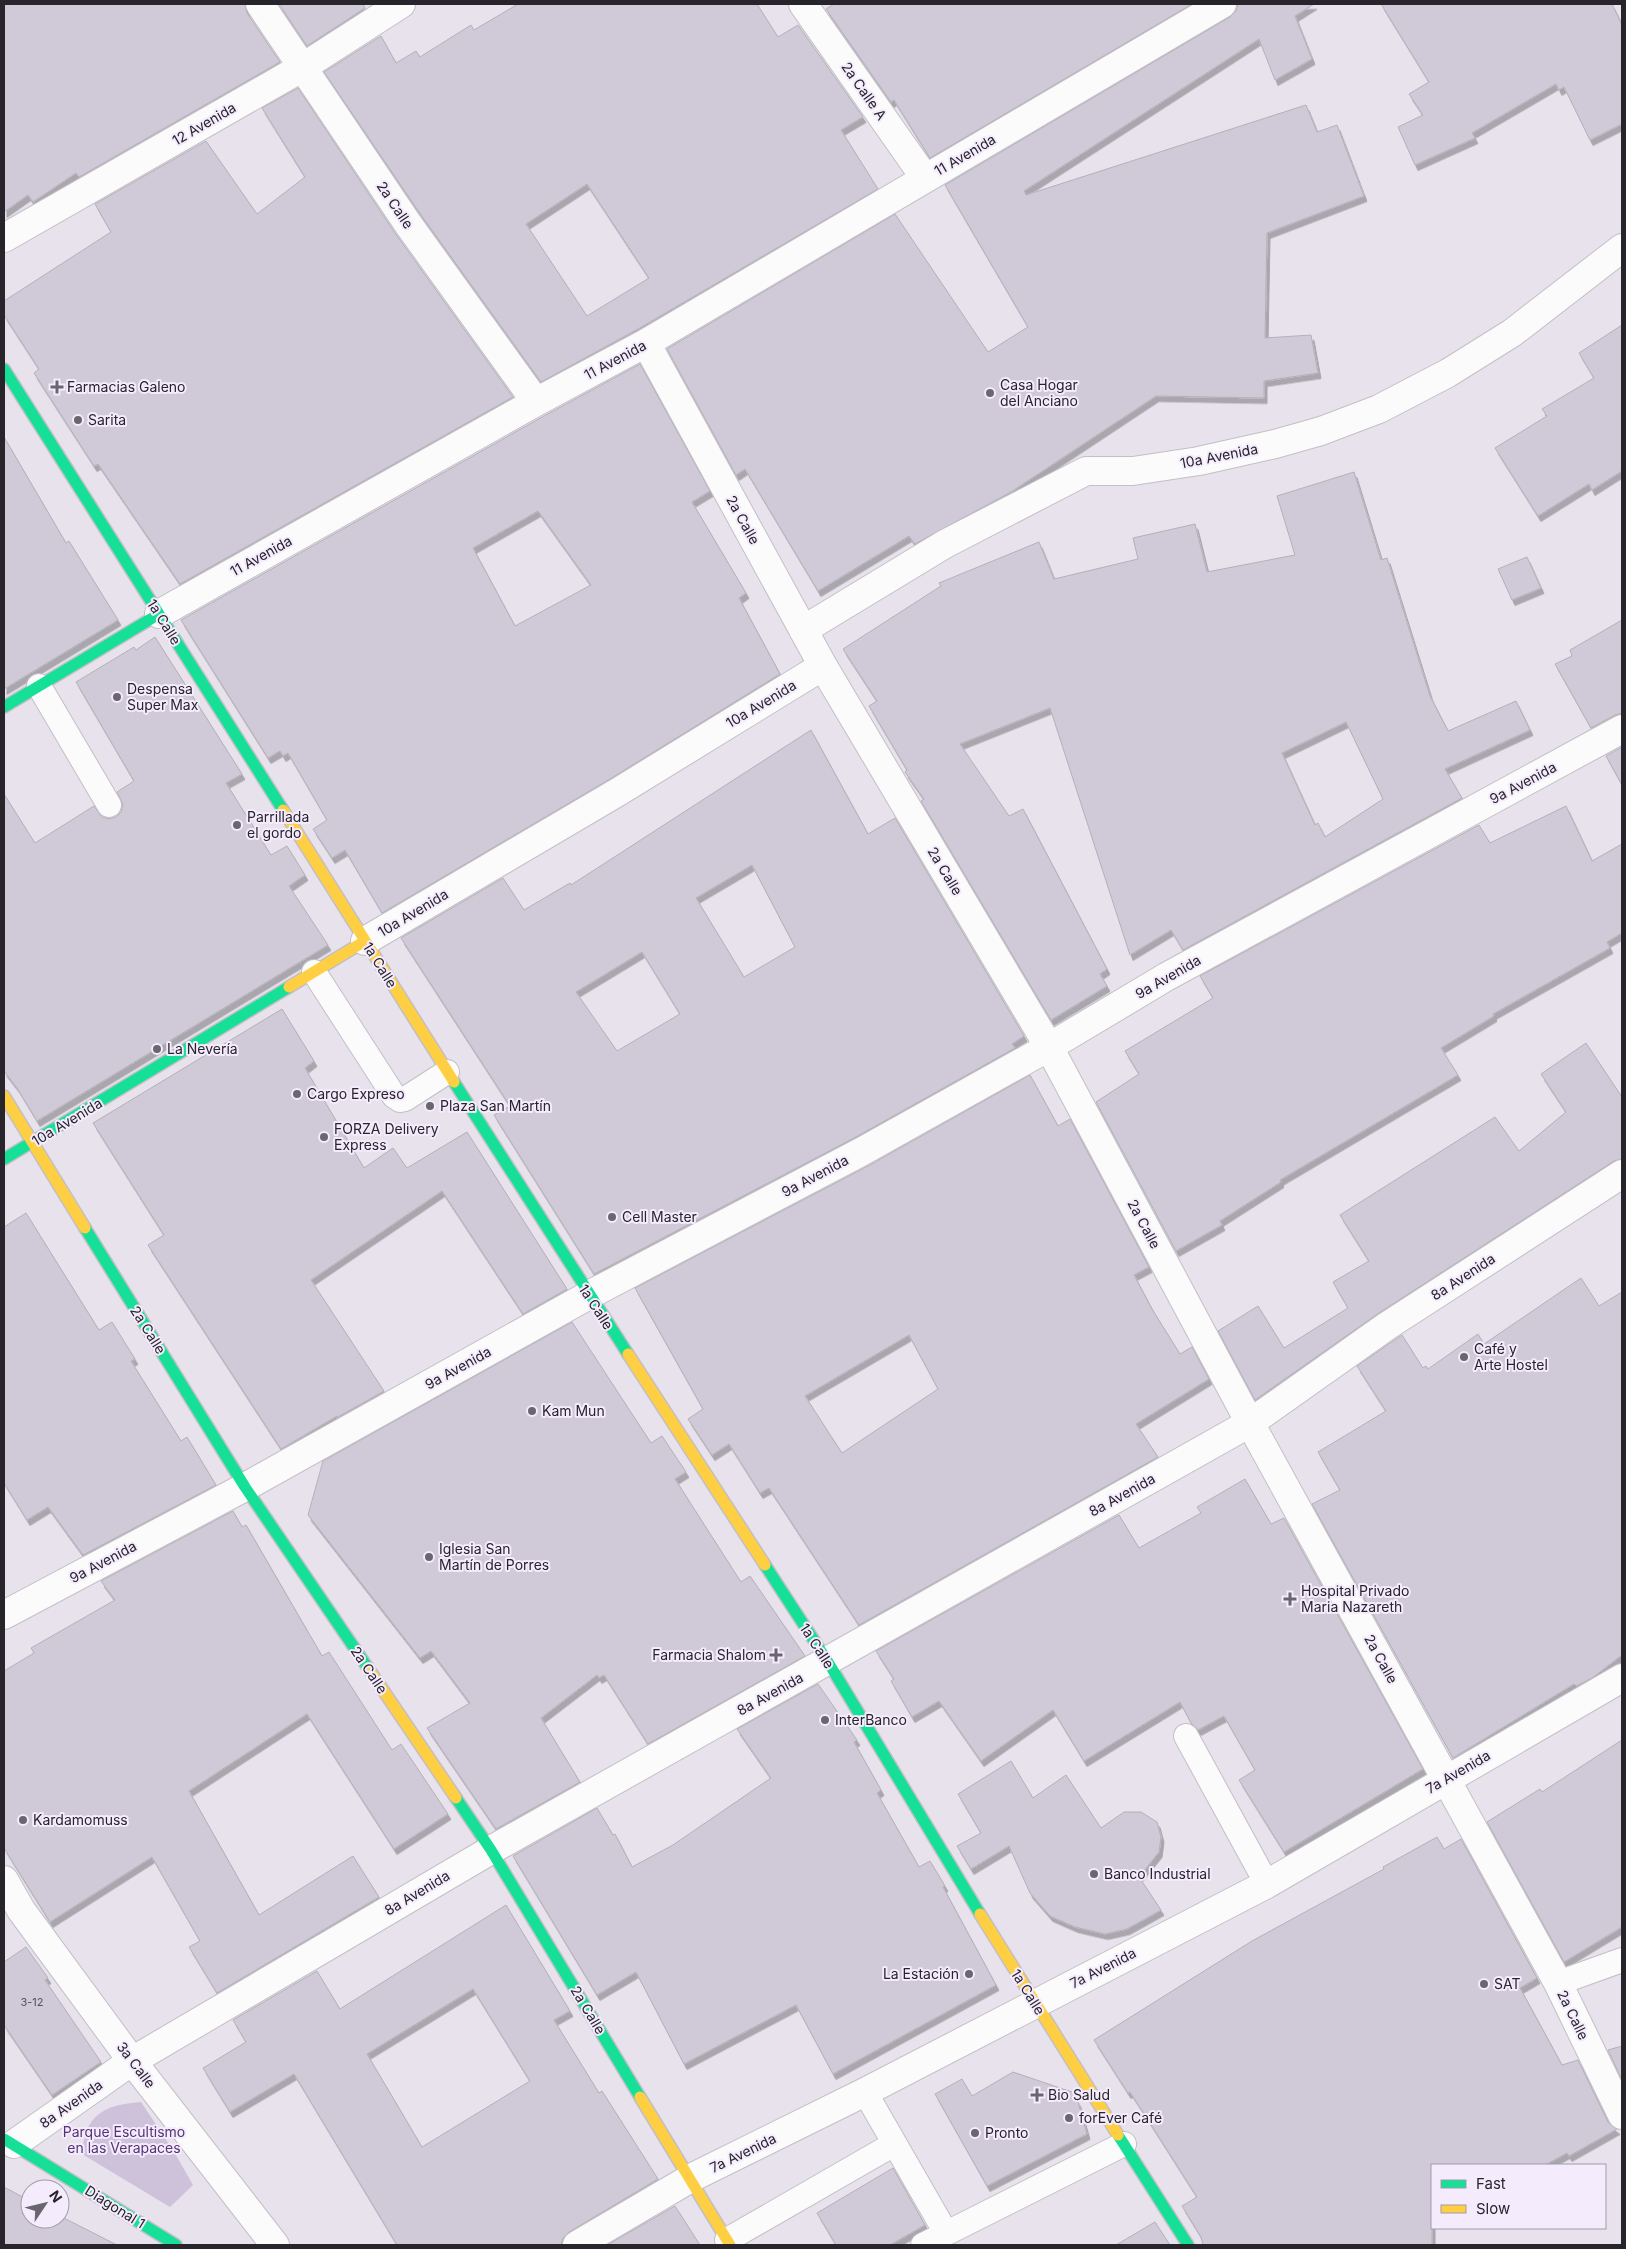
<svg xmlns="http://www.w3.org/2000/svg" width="1626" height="2249" font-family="Inter,sans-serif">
<defs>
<filter id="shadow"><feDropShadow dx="3" dy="5.5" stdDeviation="0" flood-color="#0004"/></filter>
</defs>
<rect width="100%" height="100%" fill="#e7e2ec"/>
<path fill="#cec1da" d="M141,2102L173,2150L193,2185L170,2207L82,2154C85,2114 104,2105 141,2102Z"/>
<path fill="#d0c9d7" stroke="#b4b0b8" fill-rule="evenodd" filter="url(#shadow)" d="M4,4H245L247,13L280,62L79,177L76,173L33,202L28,195L4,212Z
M279,4H363L365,8L307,46Z
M518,4H757L778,37L798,25L863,117L841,130L878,189L638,329L541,382L421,215L324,72L381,36L396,63L416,51L420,57L471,25L474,30ZM587,184L649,278L587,316L526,224Z
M834,4H1192L930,158L894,100L891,102L826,9Z
M1238,4H1314L1295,16L1312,59L1275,80L1259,39L1024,191L1026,195L1306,105L1317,132L1337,125L1364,196L1267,233L1265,338L1311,335L1318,373L1264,381V398L1156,396L1011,492L915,544L909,536L818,591L745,469L736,475L667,349L895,214L988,352L1028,327L945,185L1230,17L1236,11Z
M1381,4H1612L1622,25V124L1590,140L1564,87L1559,90L1556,84L1472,133L1475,138L1415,165L1398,127L1423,115L1409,94L1429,82Z
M298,88L395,233L513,397L180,584L98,464L94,466L34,373L39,369L4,315V301L111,232L95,204L206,141L257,214L305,177L262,108Z
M1622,325V471L1592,490L1589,484L1538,516L1495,448L1547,416L1542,409L1594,378L1579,353Z
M640,364L710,491L692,502L746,593L739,598L780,674L610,779L382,913L345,850L332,858L313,829L327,820L288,753L283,756L280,751L268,758L181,620L544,416ZM538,511L591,585L515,626L473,548Z
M4,437L66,543L69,541L118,620L4,689Z
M1354,472L1381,560L1387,558L1430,696L1448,731L1516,701L1530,730L1445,769L1462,798L1183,950L1171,930L1130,955L1050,708L960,744L1009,816L1023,809L1107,969L1100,974L1107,986L1051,1020L921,801L924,799L905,772L907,770L869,706L877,701L843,649L941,586L939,583L1039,542L1054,579L1138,559L1133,538L1195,524L1207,572L1295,555L1277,496ZM1346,722L1383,799L1325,837L1318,823L1315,825L1282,753Z
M1527,557L1541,588L1512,600L1498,569Z
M1622,620V713L1615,715L1591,728L1555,664L1572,656L1570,650Z
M155,637L242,774L226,783L271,855L287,846L305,875L289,886L328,945L37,1121L17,1088L4,1071V794L35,843L94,806L102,817L109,819L116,817L121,812L123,804L117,792L134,781L76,682L134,647L136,650Z
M811,730L868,834L895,818L1024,1036L1012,1044L1015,1048L854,1138L594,1274L494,1115L510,1106L401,938L503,878L524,910L570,883L571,885ZM752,865L795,947L744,977L696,898ZM642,952L680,1014L617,1051L576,992Z
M1622,747V785L1606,756Z
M1566,806L1592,861L1622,844V933L1607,942L1610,948L1493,1014L1494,1016L1441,1048L1458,1075L1280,1180L1281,1182L1220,1221L1222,1225L1176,1251L1096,1102L1139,1074L1125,1051L1213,998L1200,976L1479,825L1490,843Z
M282,1009L314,1061L305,1068L364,1168L393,1148L407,1168L467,1132L567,1289L523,1314L442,1191L311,1280L384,1391L336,1418L337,1416L281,1449L148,1245L164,1235L93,1123Z
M1586,1043L1622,1097V1159L1614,1161L1379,1313L1255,1400L1218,1331L1258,1306L1284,1348L1348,1308L1333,1282L1369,1261L1340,1215L1495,1117L1519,1151L1566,1112L1541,1074Z
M1030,1075L1058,1126L1070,1119L1149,1267L1134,1275L1152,1309L1180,1354L1192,1347L1209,1379L1136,1424L1158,1457L859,1625L769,1488L760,1493L729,1444L712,1455L688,1419L703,1409L635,1288L868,1166ZM909,1335L938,1389L842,1453L805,1396Z
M26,1213L99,1330L112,1322L135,1359L131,1361L181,1441L187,1437L216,1485L83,1555L48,1507L27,1520L4,1483V1227Z
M1581,1278L1599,1306L1622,1292V1655L1592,1678L1576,1686L1574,1684L1453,1758L1312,1504L1340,1490L1318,1452L1386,1411L1357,1366L1396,1339L1402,1335L1423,1368L1426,1366L1428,1369L1478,1334L1484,1344Z
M572,1322L651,1443L662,1436L686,1472L675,1479L741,1582L750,1576L805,1656L648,1744L604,1675L599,1678L597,1675L541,1718L580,1782L496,1829L427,1728L470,1703L431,1651L420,1658L308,1515L323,1461Z
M1245,1479L1271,1524L1284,1518L1423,1769L1284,1852L1239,1780L1255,1770L1224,1716L1198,1730L1191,1723L1180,1702L1084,1761L1053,1710L981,1761L939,1701L912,1717L891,1681L894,1679L876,1651L1119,1515L1139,1548L1201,1513L1197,1507Z
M233,1511L242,1527L246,1525L322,1656L329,1652L392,1750L401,1744L448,1814L394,1849L307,1714L189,1791L259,1915L353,1856L379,1897L217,1993L189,1947L200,1941L152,1857L50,1922L4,1848V1671L34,1653L31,1648L115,1600L101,1581Z
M818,1684L857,1740L854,1742L881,1790L877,1793L919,1867L930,1861L945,1886L943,1887L996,1985L833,2074L796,2005L684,2064L636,1972L597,1995L513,1856L597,1808L613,1835L615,1834L632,1867L673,1845L771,1778L737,1729Z
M1622,1740V1927L1564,1962L1487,1822L1540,1789L1542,1792Z
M1011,1761L1033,1798L1066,1775L1101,1828L1124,1812H1141L1157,1822L1161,1837L1159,1852L1139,1877L1161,1910L1127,1929L1105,1934L1075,1927L1050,1916L1030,1893L1009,1846L971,1869L957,1846L981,1833L958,1794Z
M1437,1837L1444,1849L1461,1839L1537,1978L1520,1988L1562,2065L1578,2060L1608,2122L1617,2129L1569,2156L1567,2153L1545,2165H1432V2245H1203L1201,2237L1182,2206L1197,2197L1141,2109L1130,2092L1128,2093L1094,2040L1252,1941L1384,1869L1383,1867Z
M506,1905L570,2011L554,2020L599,2093L602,2091L658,2179L569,2232L563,2238L561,2245H397L294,2074L230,2112L203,2068L246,2042L233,2020L317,1971L340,2009ZM473,1989L530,2081L422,2147L367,2054Z
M26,1947L48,1978L45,1980L101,2062L52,2095L4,2025V1962Z
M1622,2046V2080L1608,2050Z
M1013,2072L1072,2092L1078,2102L1087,2134L987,2186L935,2094L962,2079L972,2096Z
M893,2168L925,2225L890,2245H836L817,2213Z
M4,2187L30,2201V2219H60V2216L117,2245H4Z
M675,2206L700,2245H607Z
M1155,2222L1170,2245H1116Z"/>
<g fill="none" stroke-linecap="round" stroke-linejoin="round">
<g stroke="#c3bfc6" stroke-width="26">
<path id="lane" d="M39,686L109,805
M314,972L394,1096L400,1100L405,1099L447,1072
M1186,1736L1267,1884
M1558,1983L1622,1960
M865,2092L946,2233
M727,2240L894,2144
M923,2245L1124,2144"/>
</g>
<g stroke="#c3bfc6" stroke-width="30">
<path id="street" d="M260,4L408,224L536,402
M803,4L925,178
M4,238L303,67L401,4
M646,343L823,666L1049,1047L1250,1423L1558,1983L1622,2115
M159,614L536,402L646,343L1222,4
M803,630L945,544L1086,471H1133L1199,461L1275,444L1321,431L1379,409L1448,373L1512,333L1622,248
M365,941L618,792L823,666
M4,1615L245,1487L589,1295L861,1152L1049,1047L1166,977L1622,729
M4,1880L21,1910L132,2061L275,2245
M14,2144L132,2061L491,1850L1250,1423L1387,1326L1622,1174
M577,2245L691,2178L865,2092L1267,1884L1622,1678"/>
</g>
<g stroke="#c3bfc6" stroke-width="14">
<path id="fast" d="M4,369L283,810
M4,707L159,614
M454,1082L628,1354
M4,1159L289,987
M85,1228L245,1487L368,1668
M765,1565L828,1662L980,1914
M456,1798L491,1850L640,2097
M1118,2135L1188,2245
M4,2139L176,2245"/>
</g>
<g stroke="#c3bfc6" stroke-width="14">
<path id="slow" d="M283,810L454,1082
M289,987L365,941
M4,1096L85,1228
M628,1354L765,1565
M368,1668L456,1798
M980,1914L1118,2135
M640,2097L730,2245"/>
</g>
<use href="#lane" stroke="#fbfbfc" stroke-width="24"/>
<use href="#street" stroke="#fbfbfc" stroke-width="28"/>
<use href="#fast" stroke="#16e098" stroke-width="11"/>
<use href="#slow" stroke="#ffcf43" stroke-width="11"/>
</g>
<g fill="#6a666f" stroke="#f4ebfd" stroke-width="2">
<path d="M54.5 379.5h5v5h5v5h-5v5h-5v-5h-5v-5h5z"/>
<circle cx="990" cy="393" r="5"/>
<circle cx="78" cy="420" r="5"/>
<circle cx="117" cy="697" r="5"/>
<circle cx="237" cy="825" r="5"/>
<circle cx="157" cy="1049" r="5"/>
<circle cx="297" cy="1094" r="5"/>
<circle cx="430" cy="1106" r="5"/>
<circle cx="324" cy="1137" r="5"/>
<circle cx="612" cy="1217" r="5"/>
<circle cx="1464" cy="1357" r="5"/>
<circle cx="532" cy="1411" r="5"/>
<circle cx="429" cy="1557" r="5"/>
<path d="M1287.5 1591.5h5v5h5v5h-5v5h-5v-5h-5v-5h5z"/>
<path d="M773.5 1647.5h5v5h5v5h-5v5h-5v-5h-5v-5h5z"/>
<circle cx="825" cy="1720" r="5"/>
<circle cx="23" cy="1820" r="5"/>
<circle cx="1094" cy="1874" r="5"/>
<circle cx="969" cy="1974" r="5"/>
<circle cx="1484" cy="1984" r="5"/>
<path d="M1034.5 2087.5h5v5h5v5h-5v5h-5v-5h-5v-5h5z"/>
<circle cx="1069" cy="2118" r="5"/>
<circle cx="975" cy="2133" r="5"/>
</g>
<g text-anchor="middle" stroke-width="4" stroke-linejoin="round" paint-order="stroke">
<g font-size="11" fill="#545059">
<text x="32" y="2006">3-12</text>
</g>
<g font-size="14" fill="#27242b" stroke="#f4ebfd">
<text transform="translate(864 91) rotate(55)" y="5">2a Calle A</text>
<text transform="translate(204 124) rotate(-30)" y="5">12 Avenida</text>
<text transform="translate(965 155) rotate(-30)" y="5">11 Avenida</text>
<text transform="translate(395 205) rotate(56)" y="5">2a Calle</text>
<text transform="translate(615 360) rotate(-28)" y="5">11 Avenida</text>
<text transform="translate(1219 456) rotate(-11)" y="5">10a Avenida</text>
<text transform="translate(743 520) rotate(61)" y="5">2a Calle</text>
<text transform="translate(261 556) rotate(-29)" y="5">11 Avenida</text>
<text transform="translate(164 622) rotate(58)" y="5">1a Calle</text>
<text transform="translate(761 704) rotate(-31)" y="5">10a Avenida</text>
<text transform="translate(1523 783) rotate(-28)" y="5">9a Avenida</text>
<text transform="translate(945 871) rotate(59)" y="5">2a Calle</text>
<text transform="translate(413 913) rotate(-31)" y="5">10a Avenida</text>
<text transform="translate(380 965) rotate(58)" y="5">1a Calle</text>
<text transform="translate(1168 977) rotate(-30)" y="5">9a Avenida</text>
<text transform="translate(67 1122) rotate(-31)" y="5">10a Avenida</text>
<text transform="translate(815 1176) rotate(-28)" y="5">9a Avenida</text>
<text transform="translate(1144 1224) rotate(62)" y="5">2a Calle</text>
<text transform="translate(1463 1277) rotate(-33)" y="5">8a Avenida</text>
<text transform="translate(596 1307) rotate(57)" y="5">1a Calle</text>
<text transform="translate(148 1330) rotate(58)" y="5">2a Calle</text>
<text transform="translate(458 1368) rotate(-29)" y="5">9a Avenida</text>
<text transform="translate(1122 1495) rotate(-29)" y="5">8a Avenida</text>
<text transform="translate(103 1562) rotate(-28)" y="5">9a Avenida</text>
<text transform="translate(817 1646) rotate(57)" y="5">1a Calle</text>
<text transform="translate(1381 1659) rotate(61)" y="5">2a Calle</text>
<text transform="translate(369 1670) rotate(56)" y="5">2a Calle</text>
<text transform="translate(770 1694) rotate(-29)" y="5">8a Avenida</text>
<text transform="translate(1458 1772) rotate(-30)" y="5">7a Avenida</text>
<text transform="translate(417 1893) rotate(-31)" y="5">8a Avenida</text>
<text transform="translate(1103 1968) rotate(-27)" y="5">7a Avenida</text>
<text transform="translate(1028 1992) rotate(58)" y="5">1a Calle</text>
<text transform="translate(588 2010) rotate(59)" y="5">2a Calle</text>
<text transform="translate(1573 2015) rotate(64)" y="5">2a Calle</text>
<text transform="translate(136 2065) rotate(53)" y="5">3a Calle</text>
<text transform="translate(71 2104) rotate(-35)" y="5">8a Avenida</text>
<text transform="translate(743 2153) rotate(-26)" y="5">7a Avenida</text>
<text transform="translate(115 2207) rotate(32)" y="5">Diagonal 1</text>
</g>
<g font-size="14" fill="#27242b" stroke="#f4ebfd" text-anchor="start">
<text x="1000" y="390">Casa Hogar<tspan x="1000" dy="16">del Anciano</tspan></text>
<text x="67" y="392">Farmacias Galeno</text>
<text x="88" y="425">Sarita</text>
<text x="127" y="694">Despensa<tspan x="127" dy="16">Super Max</tspan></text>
<text x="247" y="822">Parrillada<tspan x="247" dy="16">el gordo</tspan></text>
<text x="167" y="1054">La Nevería</text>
<text x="307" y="1099">Cargo Expreso</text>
<text x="440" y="1111">Plaza San Martín</text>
<text x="334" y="1134">FORZA Delivery<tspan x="334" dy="16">Express</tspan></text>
<text x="622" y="1222">Cell Master</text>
<text x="1474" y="1354">Café y<tspan x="1474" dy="16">Arte Hostel</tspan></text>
<text x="542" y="1416">Kam Mun</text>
<text x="439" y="1554">Iglesia San<tspan x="439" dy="16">Martín de Porres</tspan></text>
<text x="1301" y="1596">Hospital Privado<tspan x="1301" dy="16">Maria Nazareth</tspan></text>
<text x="766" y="1660" text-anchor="end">Farmacia Shalom</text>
<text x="835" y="1725">InterBanco</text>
<text x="33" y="1825">Kardamomuss</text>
<text x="1104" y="1879">Banco Industrial</text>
<text x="959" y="1979" text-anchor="end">La Estación</text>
<text x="1494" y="1989">SAT</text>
<text x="1048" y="2100">Bio Salud</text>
<text x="1079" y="2123">forEver Café</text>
<text x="985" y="2138">Pronto</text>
</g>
<g font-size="14" fill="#563472" stroke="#f4ebfd">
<text x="124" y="2137">Parque Escultismo<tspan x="124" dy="16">en las Verapaces</tspan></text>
</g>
</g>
<rect width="1626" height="2249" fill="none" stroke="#27242b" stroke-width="10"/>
<rect x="1431" y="2164" width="175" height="65" fill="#f4ebfd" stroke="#a29ba9"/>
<rect x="1441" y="2180" width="25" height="8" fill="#16e098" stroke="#a29ba9"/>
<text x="1476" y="2189" font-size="15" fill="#27242b">Fast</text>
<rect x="1441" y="2205" width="25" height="8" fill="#ffcf43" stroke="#a29ba9"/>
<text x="1476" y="2214" font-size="15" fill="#27242b">Slow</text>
<g transform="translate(45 2204) rotate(55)"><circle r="24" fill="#f4ebfd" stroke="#a29ba9"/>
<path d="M0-4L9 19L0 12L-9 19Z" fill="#6a666f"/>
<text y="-8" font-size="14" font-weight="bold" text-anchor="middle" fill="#27242b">N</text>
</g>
</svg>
